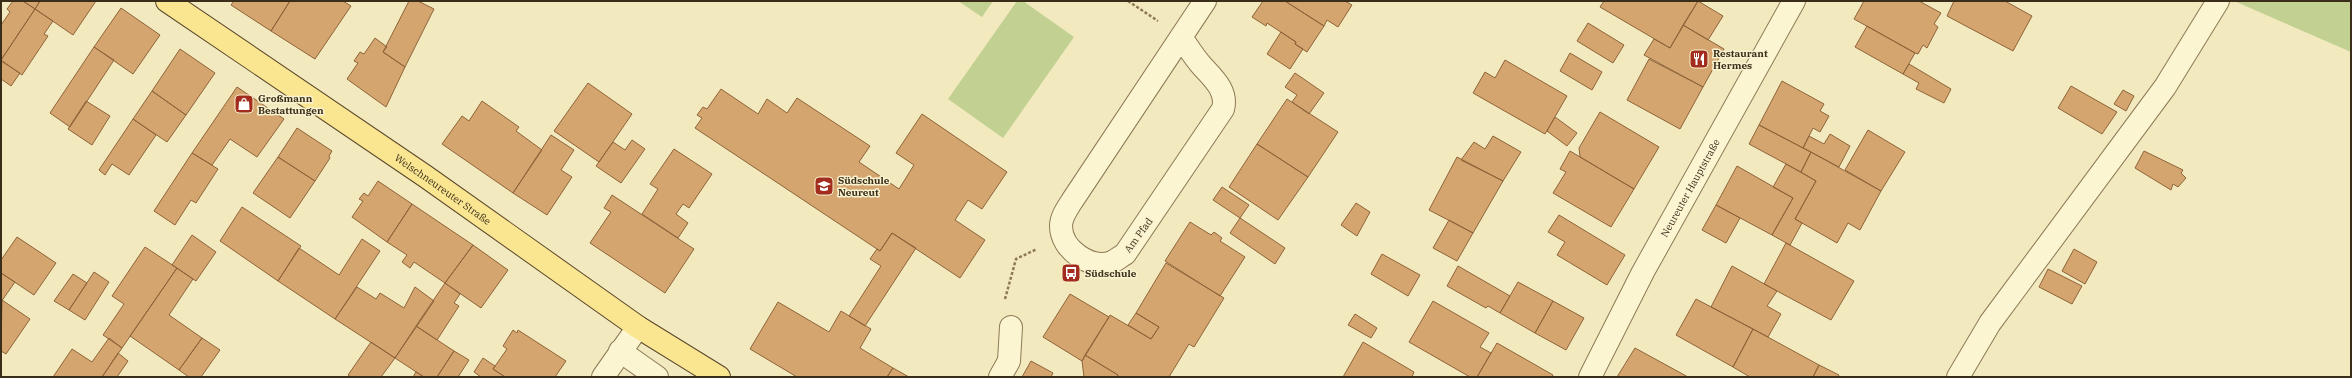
<svg xmlns="http://www.w3.org/2000/svg" width="2352" height="378" font-family="'IBM Plex Serif',serif">
<rect width="100%" height="100%" fill="#f2e9be"/>
<path fill="#c2d191" d="M958,1H993L982,17Z
M1017,1H1023L1074,37L1003,138L948,99Z
M2234,1H2351V52Z"/>
<path fill="#d5a570" stroke="#8e6438" d="M13,1H23L35,9L1,60V25L10,12L7,9Z
M23,1H40L35,9Z
M40,1H96L73,35L35,9Z
M234,1H290L271,31L231,5Z
M290,1H343L351,6L315,59L271,31Z
M409,1H418L434,9L405,67L383,52Z
M1263,1H1285L1324,26L1307,52L1295,44L1296,42L1267,23L1266,26L1252,17Z
M1285,1H1345L1352,5L1338,27L1327,20L1324,26Z
M1604,1H1698L1670,48L1600,7Z
M1698,1L1723,16L1708,40L1683,25Z
M1864,1H1919L1941,13L1934,24L1938,27L1927,48L1923,45L1918,54L1915,53L1854,19Z
M1954,1H2005L2032,16L2013,51L1947,16Z
M121,8L160,35L133,74L94,47Z
M35,9L53,21L44,34L48,36L22,75L1,60Z
M1588,23L1624,45L1613,63L1577,41Z
M1683,25L1724,49L1703,87L1644,55L1654,39L1670,48Z
M1867,26L1915,53L1903,74L1855,47Z
M1281,32L1296,42L1295,44L1303,49L1290,69L1267,54Z
M375,38L387,47L383,52L405,67L386,107L347,79L358,63L354,61L360,52L364,54Z
M94,47L114,60L70,127L50,113Z
M180,49L215,73L186,115L152,91Z
M1570,53L1602,72L1592,90L1560,71Z
M1649,59L1703,87L1680,129L1627,100Z
M1505,60L1567,96L1545,134L1473,93L1485,72L1495,78Z
M1,61L20,73L11,86L1,79Z
M1909,64L1951,89L1944,103L1916,89L1919,83L1903,74Z
M1295,73L1324,93L1309,114L1292,102L1297,95L1285,87Z
M1782,81L1824,104L1820,111L1829,116L1820,132L1813,128L1803,148L1759,125Z
M588,83L632,114L599,162L554,131Z
M2071,86L2117,112L2102,134L2058,108Z
M237,87L284,119L257,157L230,139L212,165L192,153Z
M721,89L758,114L767,99L787,113L797,98L870,146L859,162L899,189L914,165L896,153L922,114L1007,172L982,209L968,200L955,220L985,240L960,278L892,233L880,251L695,128L702,118L697,115L703,107L707,109Z
M2123,90L2134,96L2126,111L2114,104Z
M152,91L186,115L167,142L133,119Z
M1287,99L1338,132L1308,177L1257,144Z
M86,101L110,116L92,145L68,129Z
M482,101L519,127L516,131L542,150L513,193L442,144L462,116L469,121Z
M1600,112L1659,147L1634,189L1580,157L1579,148Z
M1555,117L1577,133L1567,146L1547,131Z
M133,119L156,135L129,175L112,164L105,175L99,170Z
M1759,125L1811,152L1801,172L1749,144Z
M297,128L332,151L329,156L330,158L315,181L278,157Z
M1868,130L1905,152L1881,191L1845,170Z
M1830,134L1850,146L1839,167L1803,148L1809,136L1824,144Z
M551,135L574,150L561,170L572,177L547,215L513,193Z
M1493,136L1521,152L1503,181L1461,160L1474,142L1485,149Z
M632,140L645,149L621,183L596,166L613,142L625,150Z
M1257,144L1308,177L1278,220L1229,187Z
M674,149L712,174L689,208L683,204L676,214L688,223L678,238L642,214L658,189L650,184Z
M1570,151L1634,189L1611,227L1553,193L1566,172L1560,169Z
M2144,151L2183,170L2181,173L2186,178L2178,187L2173,184L2171,190L2135,168Z
M1811,152L1881,191L1860,230L1848,223L1837,243L1795,219L1816,181L1801,172Z
M192,153L218,169L196,203L191,200L175,225L154,211Z
M278,157L315,181L290,218L253,193Z
M1457,157L1503,181L1473,233L1429,210Z
M1786,164L1816,181L1795,219L1802,223L1790,245L1772,235L1793,198L1773,187Z
M1737,166L1793,198L1772,235L1716,205Z
M378,181L412,204L387,242L352,217L363,201L359,199L364,193L368,196Z
M1222,187L1249,205L1240,218L1213,200Z
M612,195L694,249L665,293L590,243L611,212L604,208Z
M1356,203L1370,212L1357,236L1341,225Z
M412,204L473,245L445,283L414,262L410,268L402,262L407,255L387,242Z
M1716,205L1740,218L1726,243L1702,230Z
M242,207L301,246L278,281L220,241Z
M1559,215L1625,255L1607,285L1557,255L1565,242L1548,232Z
M1240,218L1285,248L1275,264L1230,233Z
M1449,220L1473,233L1457,261L1433,248Z
M1190,222L1211,235L1214,232L1222,238L1220,241L1245,257L1220,296L1165,261Z
M892,233L916,248L865,326L849,316L881,266L870,259L877,249L880,251Z
M192,235L216,252L196,281L172,265Z
M17,237L56,263L34,295L1,273V260Z
M362,239L380,251L335,319L278,281L299,248L339,275Z
M1786,243L1854,281L1831,320L1764,284Z
M473,245L508,270L481,308L445,283Z
M145,247L177,268L122,348L103,335L124,304L112,296Z
M2074,249L2097,262L2085,284L2062,271Z
M1382,254L1420,275L1408,296L1371,274Z
M1166,263L1224,298L1194,347L1189,344L1169,377H1117L1118,375L1085,355L1110,315L1151,339L1159,327L1136,313Z
M1458,266L1510,296L1500,313L1488,306L1486,308L1447,286Z
M1732,266L1777,291L1767,306L1781,314L1768,337L1711,307Z
M177,268L193,279L169,315L202,338L179,370L130,336Z
M2048,269L2082,286L2072,304L2039,287Z
M94,272L109,282L85,320L69,310Z
M1,273L15,282L1,302Z
M73,274L87,283L69,310L54,301Z
M1518,282L1553,301L1535,333L1500,313Z
M445,283L460,294L454,303L459,306L437,340L416,326Z
M357,287L376,299L380,293L404,308L415,287L434,301L395,358L335,319Z
M1070,294L1109,317L1082,361L1043,337Z
M1696,299L1753,329L1733,367L1676,335Z
M2,300L30,319L6,354L1,351Z
M1433,301L1489,333L1480,347L1491,353L1477,377H1470L1409,342Z
M1553,301L1584,318L1566,350L1535,333Z
M778,302L829,332L841,311L871,329L860,348L893,368L887,377H797L750,349Z
M1136,313L1159,327L1151,339L1128,325Z
M1355,314L1377,328L1371,338L1348,325Z
M416,326L454,351L437,377H424L395,358Z
M1753,329L1819,365L1813,377H1750L1733,367Z
M513,330L517,333L518,330L566,361L555,377H505L493,369L507,349L503,346Z
M109,338L122,348L102,377H53L72,349L92,362Z
M202,338L220,350L201,377H189L179,370Z
M371,342L395,358L381,377H351L348,375Z
M1363,342L1414,372L1412,377H1343Z
M1497,343L1553,375L1552,377H1477Z
M1635,348L1688,377H1617Z
M454,351L469,360L458,377H437Z
M118,353L128,361L117,377H102Z
M1085,355L1118,375L1117,377H1084L1082,361Z
M483,358L495,366L493,369L505,377H481L474,372Z
M1031,361L1053,373L1051,377H1022Z
M1819,365L1839,375L1838,377H1813Z
M893,368L909,377H887Z
M416,372L424,377H413Z"/>
<g fill="none" stroke-linecap="round" stroke-linejoin="round">
<g stroke="#8d7955" stroke-width="24">
<g id="minor">
<path d="M1181,37C1188,47 1194,57 1202,66C1213,78 1228,91 1223,109L1125,254C1121,256 1117,260 1112,262C1090,270 1061,249 1061,226C1061,217 1067,209 1072,201L1205,1"/>
<path d="M620,351L657,377"/>
<path d="M603,377L638,327"/>
<path d="M1000,377L1009,361L1011,327"/>
<path id="s1" d="M1590,377L1643,272L1794,1"/>
<path d="M1958,377L1990,323L2165,87L2218,1"/>
</g>
</g>
<g stroke="#5a462a" stroke-width="24">
<g id="major">
<path id="s2" d="M167,1L425,176L638,327L719,377"/>
</g>
</g>
<path stroke="#8d7955" stroke-width="2.5" stroke-dasharray="3 2" stroke-linecap="butt" d="M1128,1L1158,21
M1005,299L1016,259L1037,249"/>
<use href="#minor" stroke="#fcf5d2" stroke-width="22"/>
<use href="#major" stroke="#fae691" stroke-width="22"/>
</g>
<defs>
<g id="restaurant-square" transform="scale(1)"><rect x="-9" y="-9" width="18" height="18" rx="4" fill="#a22d1e" stroke="#f9f2ce"/><path d="M-5-6h1v4h1v-4h1v4h1v-4h1v5L-1.5 .5V6h-2V.5L-5-1ZM5-6V6H3V1.5H1.5Q1.5-4 5-6Z" fill="#fff"/></g>
<g id="shop-square" transform="scale(1)"><rect x="-9" y="-9" width="18" height="18" rx="4" fill="#a22d1e" stroke="#f9f2ce"/><path d="M-5-2.5h2.3a2.7 3.5 0 0 1 5.4 0H5L5.5 6h-11ZM-1.5-2.5h3a1.5 2.3 0 0 0-3 0Z" fill="#fff"/></g>
<g id="school-square" transform="scale(1)"><rect x="-9" y="-9" width="18" height="18" rx="4" fill="#a22d1e" stroke="#f9f2ce"/><path d="M0-5L7-2L0 1L-7-2ZM-4 1L0 2.5L4 1V4Q0 6-4 4Z" fill="#fff"/></g>
<g id="bus-square" transform="scale(1)"><rect x="-9" y="-9" width="18" height="18" rx="4" fill="#a22d1e" stroke="#f9f2ce"/><path d="M-5-6H5V4H4V6H2V4H-2V6H-4V4H-5ZM-3.5-4V0h7V-4ZM-3.5 1.2v1.5H-2V1.2ZM2 1.2v1.5H3.5V1.2Z" fill="#fff"/></g>
</defs>
<g fill-rule="evenodd">
<use href="#restaurant-square" x="1699" y="59"/>
<use href="#shop-square" x="244" y="104"/>
<use href="#school-square" x="824" y="186"/>
<use href="#bus-square" x="1071" y="273"/>
</g>
<g text-anchor="middle" stroke-width="3" stroke-linejoin="round" paint-order="stroke">
<g font-size="10" font-weight="bold" fill="#3a2e1b" stroke="#f9f2ce" text-anchor="start">
<text x="1713" y="57">Restaurant<tspan x="1713" dy="12">Hermes</tspan></text>
<text x="258" y="102">Großmann<tspan x="258" dy="12">Bestattungen</tspan></text>
<text x="838" y="184">Südschule<tspan x="838" dy="12">Neureut</tspan></text>
<text x="1085" y="277">Südschule</text>
</g>
<g font-size="10" fill="#3a2e1b" stroke="#f9f2ce">
<text dy="4" stroke="none"><textPath href="#s1" startOffset="214">Neureuter Hauptstraße</textPath></text>
<text dy="4" stroke="none"><textPath href="#s2" startOffset="334">Welschneureuter Straße</textPath></text>
<text transform="translate(1138 235) rotate(-54)" y="4">Am Pfad</text>
</g>
</g>
<rect width="2352" height="378" fill="none" stroke="#3a2e1b" stroke-width="4"/>
</svg>
